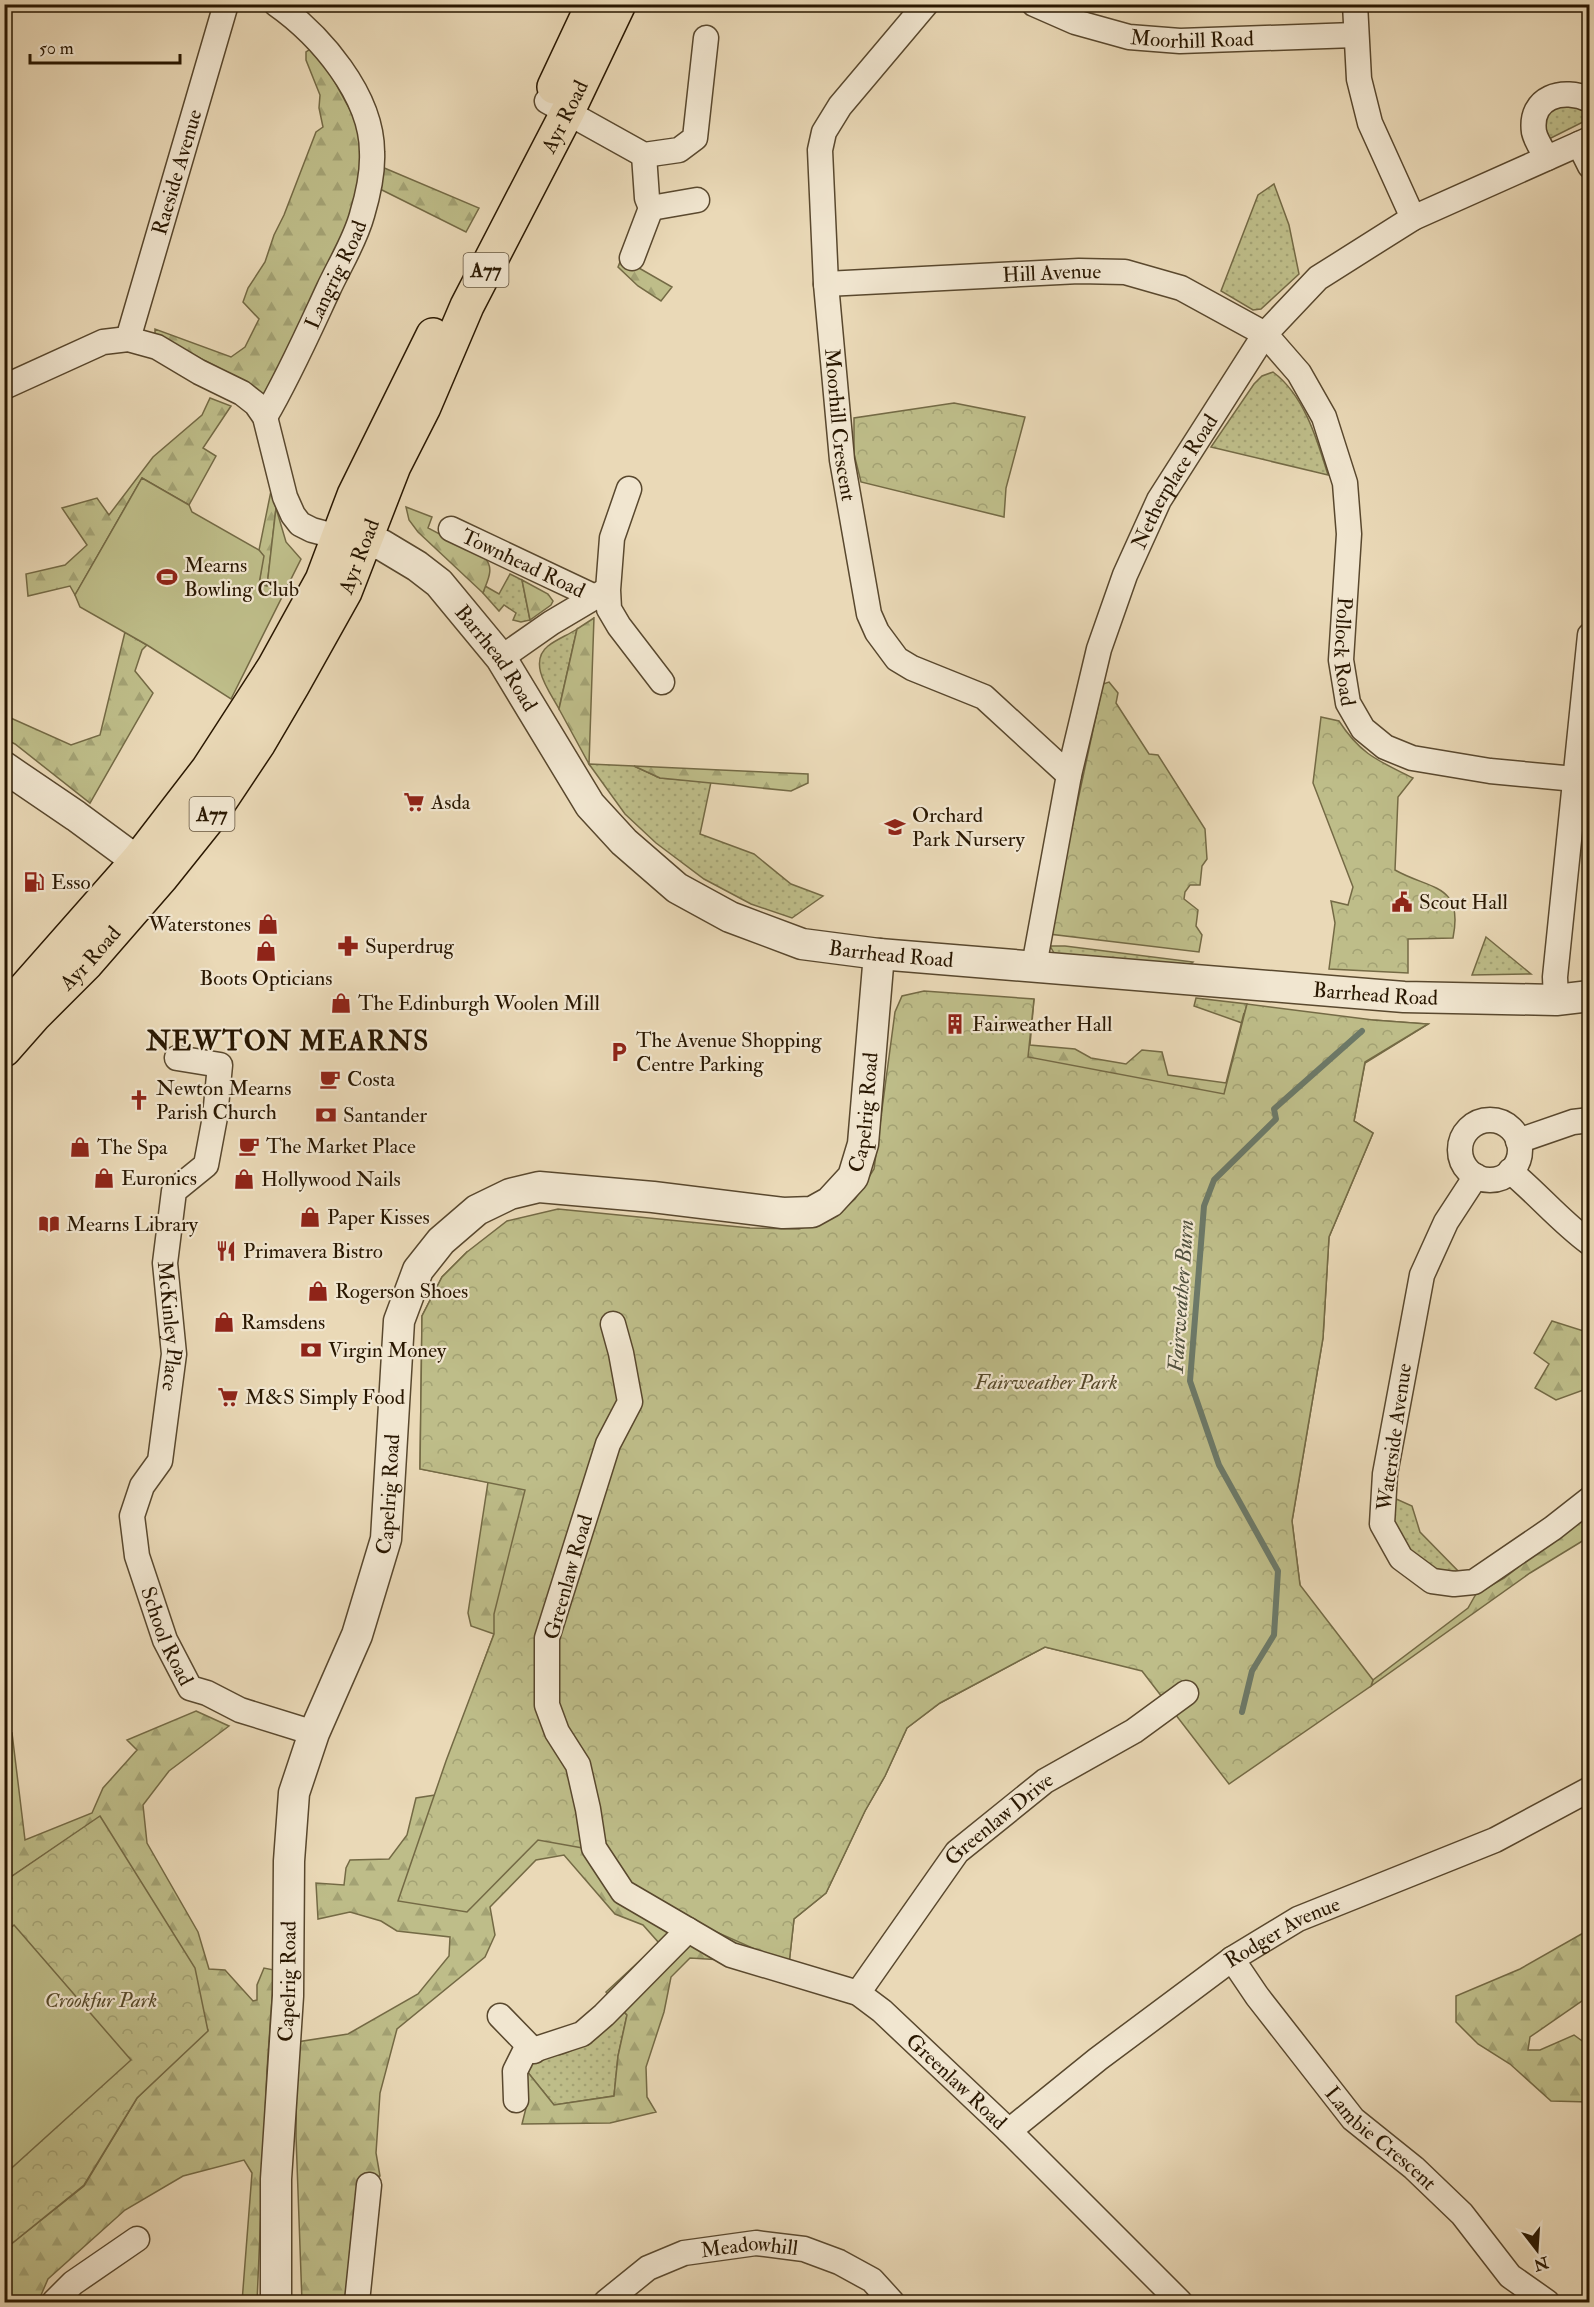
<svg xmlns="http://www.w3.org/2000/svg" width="1594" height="2307" font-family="'IM FELL Double Pica',serif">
<defs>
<pattern id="grass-dots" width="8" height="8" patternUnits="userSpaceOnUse" patternTransform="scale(1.5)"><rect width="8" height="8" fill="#bebd89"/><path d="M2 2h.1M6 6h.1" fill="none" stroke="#a3a274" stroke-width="1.8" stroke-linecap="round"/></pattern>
<pattern id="forest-firs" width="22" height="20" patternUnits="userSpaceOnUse" patternTransform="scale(1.5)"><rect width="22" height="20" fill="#bebd89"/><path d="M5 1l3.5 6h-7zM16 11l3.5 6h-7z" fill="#a3a274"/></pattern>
<pattern id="park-crowns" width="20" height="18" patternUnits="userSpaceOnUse" patternTransform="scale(1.5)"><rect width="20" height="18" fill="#bebd89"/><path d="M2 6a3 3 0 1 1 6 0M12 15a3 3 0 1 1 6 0" fill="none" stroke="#a3a274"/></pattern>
</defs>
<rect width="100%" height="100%" fill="#ead9b7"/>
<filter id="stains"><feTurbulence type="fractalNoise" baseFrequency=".00333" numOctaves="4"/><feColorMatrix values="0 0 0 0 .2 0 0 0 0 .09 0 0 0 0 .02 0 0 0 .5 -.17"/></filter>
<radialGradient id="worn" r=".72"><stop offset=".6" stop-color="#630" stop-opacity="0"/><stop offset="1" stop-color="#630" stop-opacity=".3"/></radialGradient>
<path fill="url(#grass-dots)" stroke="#746a45" stroke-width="1.5" d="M1553,102L1589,106V119L1543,142L1544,110Z
M1274,184L1289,225L1299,274L1261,309L1253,310L1221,291L1258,195Z
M1273,372C1304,395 1317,439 1328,475L1211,447L1254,384L1262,376Z
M510,574L522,580L530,620L521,622L513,620L516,613L504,605L499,611L483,593L485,586L499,594Z
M577,629L559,709C550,692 527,663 548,646C557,639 568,635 577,629Z
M589,764L634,766L660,778L711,782L700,834L754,854L791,884L823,896L792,918L751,904L704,879L656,843L625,814Z
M1486,937L1531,974L1472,975Z
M1050,946H1065L1193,962L1190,965L1059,956L1054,953Z
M1196,998L1247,1004L1242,1023L1194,1006Z
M1394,1498L1412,1506L1420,1532L1462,1575L1421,1565L1401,1543L1393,1520Z
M617,2005L627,2015L618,2056L614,2096L554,2105L526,2070L542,2052C547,2053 552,2055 556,2055C578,2055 605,2021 617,2005Z"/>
<path fill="url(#forest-firs)" stroke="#746a45" stroke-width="1.5" d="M312,48L332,77L356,121L366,155L356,214L268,399L217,367L155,335V329L231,357L245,347L259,319L243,302L248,288L265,262L274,235L284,215L316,132L323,127L319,108L320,95L306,60V52Z
M382,167L479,208L466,232L376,187Z
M620,262L639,268L672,287L661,301L638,286L618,267Z
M210,398L231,406L203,448L216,456L189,505L142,478L75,595L70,586L28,596L26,574L65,565L87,545L62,508L97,498L109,515L153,457L202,415Z
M271,491L276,508L267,587L259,584L263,556L259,550Z
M406,507L432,517L428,528L485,558C495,569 487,581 483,593L418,532L409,520Z
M522,580L548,594L553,601L551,605L530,620Z
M594,618V617L589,764L559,709L577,629Z
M125,632L147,645L142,650L135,671L153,693L90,803L15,744L5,739L4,715L71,745L100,735Z
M634,766L808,774V783L791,791L660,778Z
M1034,999L1030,1045L1075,1049L1091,1058L1126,1064L1142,1050L1162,1052L1168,1075L1226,1083L1244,1013L1233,1085L1215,1113L1010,1070Z
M1373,1020L1428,1024L1365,1063L1354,1121L1373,1133L1329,1237L1323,1338L1292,1521L1300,1585L1163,1697L1142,1670L1045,1647L940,1703L907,1728L885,1776L865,1811L826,1893L794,1919L789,1964L690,1958L671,1977L664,2012L646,2067L647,2097L656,2112L610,2123L522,2124L526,2108L521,2075L526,2070L554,2105L614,2096L618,2056L627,2015L606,1992L659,1943L643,1925L615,1914L564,1855L536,1860L490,1907L495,1935L485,1957L397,2029L380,2093L376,2153L380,2176L359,2182L347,2302H302L296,2136L297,2042L348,2034L418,1994L449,1956L450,1937L397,1931L381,1921L350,1912L318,1919L316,1883L344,1885L346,1868L350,1860L389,1859L407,1835L416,1798L435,1795L494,1634L471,1626L468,1613L488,1482L420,1469L422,1316L442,1277L467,1252L539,1468Z
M1552,1321L1590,1333L1589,1388L1556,1400L1535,1388L1549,1364L1534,1353Z
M1589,1513V1537L1530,1573L1371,1686L1373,1680L1468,1608L1476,1594L1504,1578Z
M196,1711L229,1726L169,1771L143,1805L147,1843L198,1932L209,1969L225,1970L253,2001L257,2000V1985L264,1968L274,1970L267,2070L257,2302H242L252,2173L244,2160L183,2176L125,2210L48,2279L38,2302H5V2249L84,2186L137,2098L208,2030L100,1817L5,1881V1732L12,1733L25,1840L92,1813L103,1788L137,1750L127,1740Z
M1585,1932L1589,1936V1996L1530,2037L1528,2050H1540L1574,2035L1589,2046V2102L1551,2101L1510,2064L1478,2044L1456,2022V1996L1520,1969Z"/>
<path fill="url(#park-crowns)" stroke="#746a45" stroke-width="1.5" d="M954,403L1025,417L1006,488L1004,517L861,482L854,454V418Z
M1109,682L1118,693L1116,703L1149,754L1158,755L1205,829L1207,859L1202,866L1200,885H1190L1185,892L1184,899L1198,910L1196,926L1202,935L1199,952L1049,934L1103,684Z
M1321,717L1339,721C1361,755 1379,761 1413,778L1398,797L1395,870C1430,890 1464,883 1453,938L1408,939V973L1329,969L1335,923L1331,901L1348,905L1353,887L1313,783Z
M924,991L1034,999L1028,1057L1224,1094L1247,1004L1373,1020L1428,1024L1365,1062L1354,1121L1373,1133L1329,1237L1323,1338L1292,1521L1300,1585L1373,1680L1371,1686L1229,1784L1142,1671L1045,1647L940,1703L907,1728L885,1776L865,1811L826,1893L794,1919L789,1964L655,1905L622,1878L605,1852L538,1840L467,1912L398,1901L446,1761L494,1634V1614L525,1490L420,1469L422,1316L442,1277L467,1252L507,1221L558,1209L750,1228L799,1229L833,1218L855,1199L874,1169L895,1012L902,996Z
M100,1816L195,1968L208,2031L137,2098L84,2185L5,2249V1881Z"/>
<path fill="#bebd89" stroke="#746a45" stroke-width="1.5" d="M142,478L189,505L192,512L259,550L264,556L259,584L267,586L276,508L286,542L301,559L231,699L147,645L80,607L75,595Z
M14,1925L131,2060L5,2174L4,1934Z"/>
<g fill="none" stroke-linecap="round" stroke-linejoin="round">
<path stroke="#6c7968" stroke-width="6" d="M1242,1712L1252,1671L1274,1635L1278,1571L1219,1465L1190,1381L1204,1206L1214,1180L1276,1119L1274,1109L1362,1031"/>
<g stroke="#59482e" stroke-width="27">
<g id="minor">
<path id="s1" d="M926,4L840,106L824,132L820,150L826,284L842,460L869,614L877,632L897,659L912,668L984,697L1069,775"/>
<path id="s2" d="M1034,4L1075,22L1129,37L1180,41L1355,35"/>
<path d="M1355,4L1359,79L1370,123L1413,218"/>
<path d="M547,101L644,155L679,150L695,138L706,38"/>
<path d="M1579,144L1590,166"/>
<path d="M1547,158C1543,151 1536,141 1534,132C1529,97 1563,87 1590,100"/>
<path d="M651,208L697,200"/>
<path d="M632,258L651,208L647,198L644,155"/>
<path id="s3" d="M826,284L1079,271L1125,272L1181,288L1265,334L1299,373L1324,417L1345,483L1349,534L1341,660L1348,703L1363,729L1385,747L1412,758L1490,771L1575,779"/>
<path id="s4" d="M128,339L226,4"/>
<path d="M4,387L103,342L128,339L157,347L199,372L242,393L256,404L265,417L285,497L293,515L300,524L312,530L338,537"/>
<path id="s5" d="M265,417C289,376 308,333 328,290C339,266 355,241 362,215C368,195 373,173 372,152C372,95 320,35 276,4"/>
<path d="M629,489L612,538L608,590L609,609L619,626L662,682"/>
<path id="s6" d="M451,529L595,597"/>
<path d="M501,658L551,623L605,591"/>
<path id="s7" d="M1034,966L1069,775L1099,649L1125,575L1159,500L1265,334L1318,278L1413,218L1590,139"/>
<path d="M1556,1000L1555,977L1590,635"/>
<path id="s8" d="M177,1058L220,1065L215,1117L206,1165L174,1191L165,1263L174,1354L160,1461L142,1486L132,1516L137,1556L165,1640L190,1688L207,1693L240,1710L314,1733"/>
<circle cx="1490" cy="1150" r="30"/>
<path d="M1518,1141L1573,1122L1590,1120"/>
<path d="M1510,1171C1538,1194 1561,1222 1590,1243"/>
<path d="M1476,1176L1446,1222L1422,1275L1385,1474L1382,1524L1401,1558L1432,1581L1454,1584L1474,1582L1553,1528L1590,1499"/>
<path id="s9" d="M613,1324L621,1353L630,1402L608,1444L547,1638V1705L557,1732L578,1765L588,1809L594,1848L623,1892L731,1955L858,1993L882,2011L1009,2131L1180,2302"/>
<path id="s10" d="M1232,1959L1257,1996L1353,2119L1414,2168L1462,2214L1510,2276L1547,2302"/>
<path id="s11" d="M858,1993L957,1852L1045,1781L1134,1731L1186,1693"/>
<path d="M500,2016L534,2051"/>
<path d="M516,2100L515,2071L524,2053L582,2034L604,2015L688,1930"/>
<path id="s12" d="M1009,2131L1098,2059L1232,1959L1298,1919L1495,1840L1590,1789"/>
<path d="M54,2302L73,2283L137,2239"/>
<path d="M357,2302L369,2185"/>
<path id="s13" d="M606,2302L648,2268L684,2253L756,2243L804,2249L839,2262L872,2280L892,2302"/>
</g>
</g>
<g stroke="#59482e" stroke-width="33">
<g id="tertiary">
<path id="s14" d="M340,537L382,545L417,566L439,583L501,658L590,805L624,842L677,888L730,917L802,944L879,954L1404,997L1556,1000L1590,996"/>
<path d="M4,767L76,816L156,875"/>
<path id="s15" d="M276,2302V2179L288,1996L289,1861L294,1793L314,1733L357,1635L386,1539L399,1321L418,1270L441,1241L477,1210L510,1194L539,1187L653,1197L783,1213L812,1212L830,1202L853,1177L863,1144L879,954"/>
</g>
</g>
<g stroke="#291701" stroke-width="36">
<g id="primary">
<path d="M554,87L593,4"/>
<path d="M4,1012L138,860L208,769L274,667L322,580L354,495L433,335"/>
<path id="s16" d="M4,1050L34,1016L87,963L161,878L209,818L259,743L293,685L345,592L394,466L424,407L467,306L568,111L619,4"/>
</g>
</g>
<use href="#minor" stroke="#f1e6d0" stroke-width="24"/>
<use href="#tertiary" stroke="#f1e6d0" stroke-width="30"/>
<use href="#primary" stroke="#ead9b7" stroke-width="33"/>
</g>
<defs>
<g id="stadium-bare" transform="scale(1.62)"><path d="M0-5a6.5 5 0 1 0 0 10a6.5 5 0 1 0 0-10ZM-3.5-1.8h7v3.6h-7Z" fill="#8f2418" stroke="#f1e6d0" stroke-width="2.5" paint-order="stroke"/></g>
<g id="supermarket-bare" transform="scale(1.62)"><path d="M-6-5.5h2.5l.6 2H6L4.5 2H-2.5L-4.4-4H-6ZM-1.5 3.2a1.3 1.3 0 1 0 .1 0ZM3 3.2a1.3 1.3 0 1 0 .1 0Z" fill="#8f2418" stroke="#f1e6d0" stroke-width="2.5" paint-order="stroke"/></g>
<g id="school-bare" transform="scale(1.62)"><path d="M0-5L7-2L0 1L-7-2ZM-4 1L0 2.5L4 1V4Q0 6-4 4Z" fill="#8f2418" stroke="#f1e6d0" stroke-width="2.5" paint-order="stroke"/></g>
<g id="fuel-bare" transform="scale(1.62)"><path d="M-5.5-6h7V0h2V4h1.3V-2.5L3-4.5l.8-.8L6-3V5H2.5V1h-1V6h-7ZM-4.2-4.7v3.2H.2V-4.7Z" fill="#8f2418" stroke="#f1e6d0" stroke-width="2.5" paint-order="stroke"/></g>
<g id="civic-bare" transform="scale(1.62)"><path d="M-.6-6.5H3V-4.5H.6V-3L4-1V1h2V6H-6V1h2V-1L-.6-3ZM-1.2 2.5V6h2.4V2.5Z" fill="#8f2418" stroke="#f1e6d0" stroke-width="2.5" paint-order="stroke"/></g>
<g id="shop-bare" transform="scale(1.62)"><path d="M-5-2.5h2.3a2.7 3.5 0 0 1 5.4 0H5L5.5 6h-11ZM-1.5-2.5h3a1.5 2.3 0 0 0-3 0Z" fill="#8f2418" stroke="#f1e6d0" stroke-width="2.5" paint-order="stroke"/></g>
<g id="pharmacy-bare" transform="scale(1.62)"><path d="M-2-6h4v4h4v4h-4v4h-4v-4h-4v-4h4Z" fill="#8f2418" stroke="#f1e6d0" stroke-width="2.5" paint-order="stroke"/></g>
<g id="building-bare" transform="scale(1.62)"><path d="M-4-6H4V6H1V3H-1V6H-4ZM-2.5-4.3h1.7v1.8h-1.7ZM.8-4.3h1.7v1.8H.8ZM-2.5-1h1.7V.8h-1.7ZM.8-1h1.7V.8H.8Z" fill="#8f2418" stroke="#f1e6d0" stroke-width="2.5" paint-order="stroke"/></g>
<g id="parking-bare" transform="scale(1.62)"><path d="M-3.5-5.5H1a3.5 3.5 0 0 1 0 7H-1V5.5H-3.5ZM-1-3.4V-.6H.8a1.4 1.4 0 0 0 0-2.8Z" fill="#8f2418" stroke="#f1e6d0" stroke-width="2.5" paint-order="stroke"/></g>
<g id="cafe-bare" transform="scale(1.62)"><path d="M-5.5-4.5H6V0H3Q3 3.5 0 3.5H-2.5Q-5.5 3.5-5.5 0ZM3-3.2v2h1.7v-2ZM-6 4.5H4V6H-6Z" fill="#8f2418" stroke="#f1e6d0" stroke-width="2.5" paint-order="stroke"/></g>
<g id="church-bare" transform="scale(1.62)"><path d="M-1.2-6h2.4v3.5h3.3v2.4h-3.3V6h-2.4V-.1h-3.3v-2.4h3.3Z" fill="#8f2418" stroke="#f1e6d0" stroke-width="2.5" paint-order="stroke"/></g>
<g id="bank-bare" transform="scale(1.62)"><path d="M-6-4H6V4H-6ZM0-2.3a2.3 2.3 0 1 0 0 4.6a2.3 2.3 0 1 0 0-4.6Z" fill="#8f2418" stroke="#f1e6d0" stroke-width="2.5" paint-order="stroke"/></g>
<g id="library-bare" transform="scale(1.62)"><path d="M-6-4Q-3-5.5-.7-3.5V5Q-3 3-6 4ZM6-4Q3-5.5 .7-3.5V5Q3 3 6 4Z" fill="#8f2418" stroke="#f1e6d0" stroke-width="2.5" paint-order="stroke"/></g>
<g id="restaurant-bare" transform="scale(1.62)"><path d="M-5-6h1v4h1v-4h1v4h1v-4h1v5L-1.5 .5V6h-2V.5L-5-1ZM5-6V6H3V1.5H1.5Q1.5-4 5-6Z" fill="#8f2418" stroke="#f1e6d0" stroke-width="2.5" paint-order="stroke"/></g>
</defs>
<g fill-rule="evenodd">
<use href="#stadium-bare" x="167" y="577"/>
<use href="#supermarket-bare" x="414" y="802"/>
<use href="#school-bare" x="895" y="827"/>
<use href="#fuel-bare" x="34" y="882"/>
<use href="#civic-bare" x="1402" y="902"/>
<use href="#shop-bare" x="268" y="924"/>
<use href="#pharmacy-bare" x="348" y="946"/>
<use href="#shop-bare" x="266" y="951"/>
<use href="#shop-bare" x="341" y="1003"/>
<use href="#building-bare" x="955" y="1024"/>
<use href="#parking-bare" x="619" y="1052"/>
<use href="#cafe-bare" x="330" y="1079"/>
<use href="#church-bare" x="139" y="1100"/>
<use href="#bank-bare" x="326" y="1115"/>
<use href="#cafe-bare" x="249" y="1146"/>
<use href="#shop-bare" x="80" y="1147"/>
<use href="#shop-bare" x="104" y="1178"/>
<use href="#shop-bare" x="244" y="1179"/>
<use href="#shop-bare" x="310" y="1217"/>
<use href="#library-bare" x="49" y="1224"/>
<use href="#restaurant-bare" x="226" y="1251"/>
<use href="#shop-bare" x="318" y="1291"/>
<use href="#shop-bare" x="224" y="1322"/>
<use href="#bank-bare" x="311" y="1350"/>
<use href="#supermarket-bare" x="228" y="1397"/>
</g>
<g text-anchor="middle" stroke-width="4.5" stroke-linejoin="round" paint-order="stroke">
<g fill="#f1e6d0" stroke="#65553f" stroke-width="1.5">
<rect x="463.5" y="253" width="45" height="34" rx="4.5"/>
<rect x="189.5" y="797" width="45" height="34" rx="4.5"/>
</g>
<g font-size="20" font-weight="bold" fill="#291701">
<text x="486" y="277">A77</text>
<text x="212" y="821">A77</text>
</g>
<g font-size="21" fill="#291701" stroke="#f1e6d0">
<text dy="7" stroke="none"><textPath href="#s2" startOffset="164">Moorhill Road</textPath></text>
<text dy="7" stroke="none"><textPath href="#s16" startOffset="1098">Ayr Road</textPath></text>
<text dy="7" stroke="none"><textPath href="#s4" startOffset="174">Raeside Avenue</textPath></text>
<text dy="7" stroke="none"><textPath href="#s3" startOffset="226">Hill Avenue</textPath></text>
<text dy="7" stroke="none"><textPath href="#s5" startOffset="159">Langrig Road</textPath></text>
<text dy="7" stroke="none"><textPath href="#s1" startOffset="458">Moorhill Crescent</textPath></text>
<text dy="7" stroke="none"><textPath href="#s7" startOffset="508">Netherplace Road</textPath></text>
<text dy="7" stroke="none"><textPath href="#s16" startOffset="612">Ayr Road</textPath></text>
<text dy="7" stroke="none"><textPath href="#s6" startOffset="80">Townhead Road</textPath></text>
<text dy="7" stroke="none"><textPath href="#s3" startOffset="794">Pollock Road</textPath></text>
<text dy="7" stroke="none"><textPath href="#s14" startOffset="206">Barrhead Road</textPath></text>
<text dy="7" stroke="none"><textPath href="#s14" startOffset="728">Barrhead Road</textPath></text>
<text dy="7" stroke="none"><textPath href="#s16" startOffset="126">Ayr Road</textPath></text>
<text dy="7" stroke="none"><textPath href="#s14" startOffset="1214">Barrhead Road</textPath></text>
<text dy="7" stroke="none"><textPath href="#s15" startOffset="1599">Capelrig Road</textPath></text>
<text dy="7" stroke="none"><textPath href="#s8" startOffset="322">McKinley Place</textPath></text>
<text transform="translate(1394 1437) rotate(-82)" y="7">Waterside Avenue</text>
<text dy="7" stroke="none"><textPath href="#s15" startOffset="825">Capelrig Road</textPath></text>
<text transform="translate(568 1577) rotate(-74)" y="7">Greenlaw Road</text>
<text dy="7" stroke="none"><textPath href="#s8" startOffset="646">School Road</textPath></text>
<text dy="7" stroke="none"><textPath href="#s11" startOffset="226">Greenlaw Drive</textPath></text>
<text dy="7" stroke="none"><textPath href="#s12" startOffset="339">Rodger Avenue</textPath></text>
<text dy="7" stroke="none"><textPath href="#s15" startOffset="321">Capelrig Road</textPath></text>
<text dy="7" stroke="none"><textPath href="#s9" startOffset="993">Greenlaw Road</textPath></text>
<text dy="7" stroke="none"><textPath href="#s10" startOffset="234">Lambie Crescent</textPath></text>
<text dy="7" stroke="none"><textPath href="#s13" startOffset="159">Meadowhill</textPath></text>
</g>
<g font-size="21" fill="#291701" stroke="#f1e6d0" text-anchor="start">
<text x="184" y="572">Mearns<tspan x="184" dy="24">Bowling Club</tspan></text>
<text x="431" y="809">Asda</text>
<text x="912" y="822">Orchard<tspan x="912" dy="24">Park Nursery</tspan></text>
<text x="51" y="889">Esso</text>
<text x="1419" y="909">Scout Hall</text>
<text x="251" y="931" text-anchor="end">Waterstones</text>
<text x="365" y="953">Superdrug</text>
<text x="266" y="985" text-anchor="middle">Boots Opticians</text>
<text x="358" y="1010">The Edinburgh Woolen Mill</text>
<text x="972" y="1031">Fairweather Hall</text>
<text x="636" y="1047">The Avenue Shopping<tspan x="636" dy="24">Centre Parking</tspan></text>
<text x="347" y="1086">Costa</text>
<text x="156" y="1095">Newton Mearns<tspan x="156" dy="24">Parish Church</tspan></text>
<text x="343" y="1122">Santander</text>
<text x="266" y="1153">The Market Place</text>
<text x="97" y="1154">The Spa</text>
<text x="121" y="1185">Euronics</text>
<text x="261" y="1186">Hollywood Nails</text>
<text x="327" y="1224">Paper Kisses</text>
<text x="66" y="1231">Mearns Library</text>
<text x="243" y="1258">Primavera Bistro</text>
<text x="335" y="1298">Rogerson Shoes</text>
<text x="241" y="1329">Ramsdens</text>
<text x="328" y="1357">Virgin Money</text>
<text x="245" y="1404">M&amp;S Simply Food</text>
</g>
<g font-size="21" font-style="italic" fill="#56492a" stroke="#f1e6d0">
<text x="1046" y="1389">Fairweather Park</text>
<text x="101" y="2007">Crookfur Park</text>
</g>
<g font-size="22" font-style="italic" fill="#50503d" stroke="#f1e6d0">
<text transform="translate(1180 1296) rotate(-86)" y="8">Fairweather Burn</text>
</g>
<g font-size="27" font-weight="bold" letter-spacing="1.5" fill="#291701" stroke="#f1e6d0">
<text x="288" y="1050">NEWTON MEARNS</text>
</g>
</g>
<rect width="1594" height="2307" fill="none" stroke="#ead9b7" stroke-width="24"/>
<rect x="6" y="6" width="1582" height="2295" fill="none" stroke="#291701" stroke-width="3"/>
<rect x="12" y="12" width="1570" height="2283" fill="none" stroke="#291701" stroke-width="1.5"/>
<g transform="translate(1537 2250) rotate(163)" stroke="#f1e6d0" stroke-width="4.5" paint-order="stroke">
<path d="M0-4.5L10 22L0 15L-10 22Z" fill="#291701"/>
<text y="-9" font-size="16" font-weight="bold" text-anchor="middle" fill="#291701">N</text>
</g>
<path d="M30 54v9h150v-9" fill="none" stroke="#291701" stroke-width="3"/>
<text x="39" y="54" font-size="18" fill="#291701" stroke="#f1e6d0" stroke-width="4.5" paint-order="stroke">50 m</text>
<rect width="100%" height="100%" filter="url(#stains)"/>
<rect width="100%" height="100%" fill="url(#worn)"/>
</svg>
